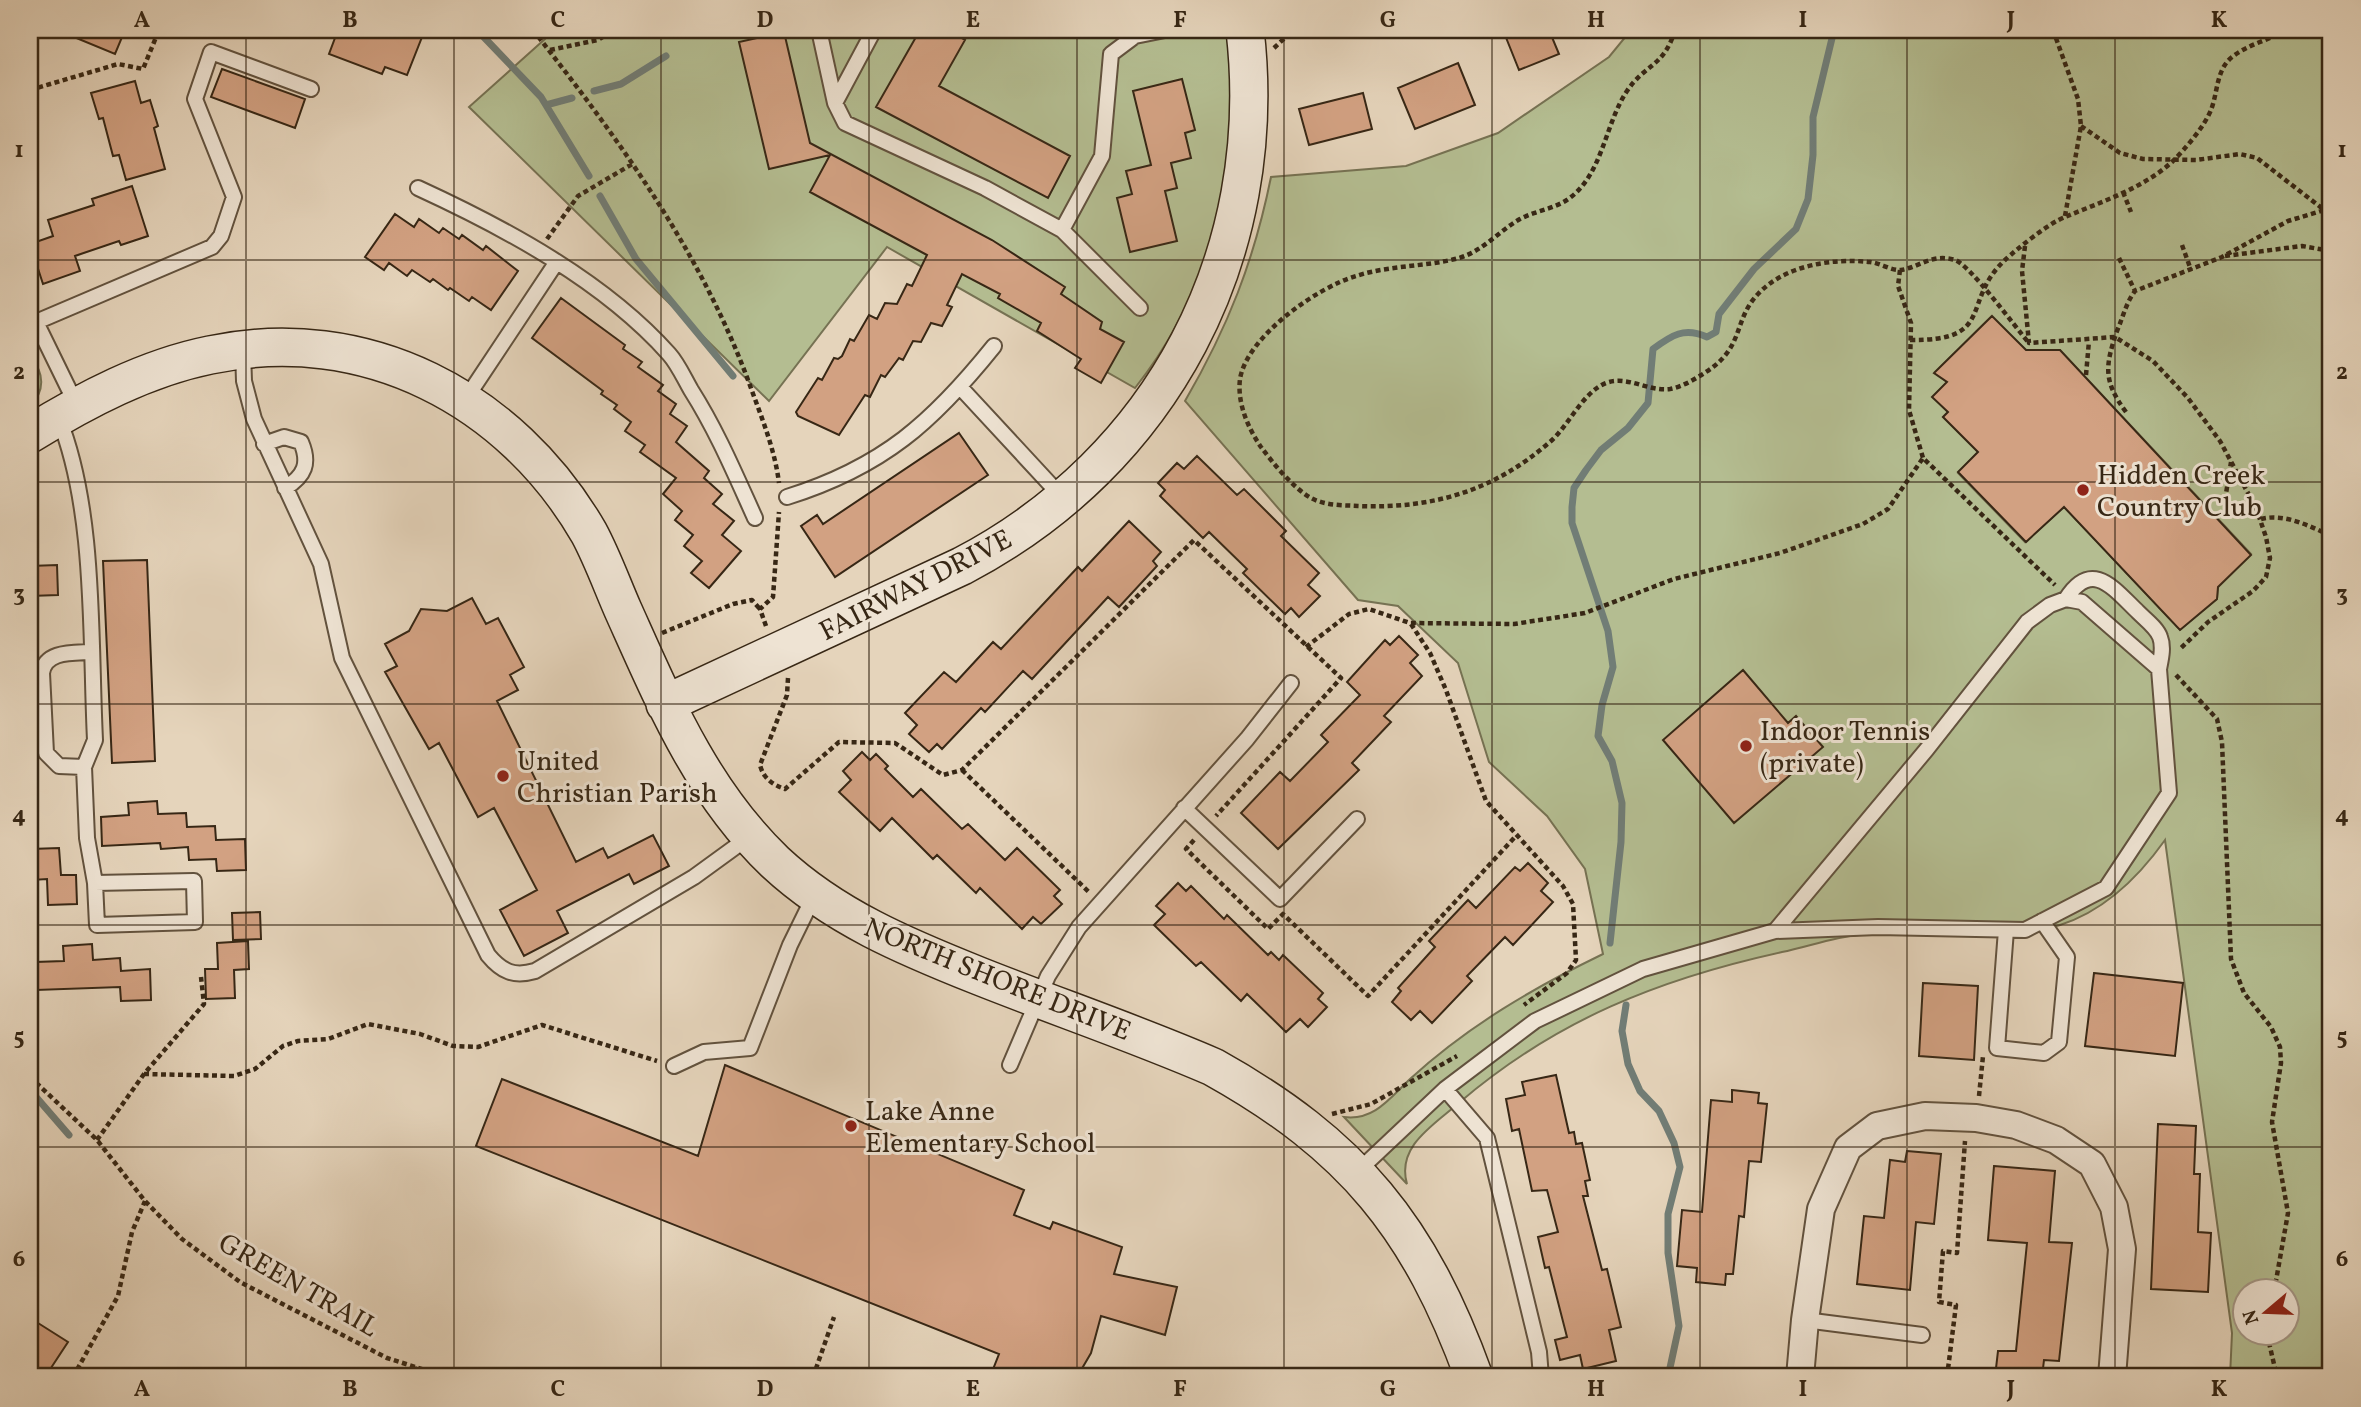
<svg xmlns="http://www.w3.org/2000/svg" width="2361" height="1407" font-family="Vollkorn,serif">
<rect width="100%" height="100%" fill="#e5d4bb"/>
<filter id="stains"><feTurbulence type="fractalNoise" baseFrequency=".00286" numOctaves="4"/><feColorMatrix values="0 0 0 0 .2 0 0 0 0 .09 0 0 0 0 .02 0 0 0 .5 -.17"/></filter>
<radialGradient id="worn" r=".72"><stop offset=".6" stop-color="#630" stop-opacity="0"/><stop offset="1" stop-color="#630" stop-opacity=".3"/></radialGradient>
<path fill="#b4bd91" stroke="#767253" stroke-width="2" fill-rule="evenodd" d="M555,30H1227C1245,154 1214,289 1135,388L887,247L769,401L469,107Z
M1631,30H2331V1377H2230L2232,1333L2165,840C2138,878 2104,911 2060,925C1996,946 1925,930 1859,935C1834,937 1807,947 1782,952C1659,979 1556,1020 1460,1102C1434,1125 1396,1146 1407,1184L1344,1117C1374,1121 1390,1098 1410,1079C1468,1026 1533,988 1603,954L1585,869L1547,816L1489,762L1458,663L1398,606L1358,600L1185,401C1228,327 1254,261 1271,177L1406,166L1498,133L1609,57ZM1991,317L2026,350H2060L2251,554L2218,587L2217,599L2180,630L2064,507L2025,542L1958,473L1978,452L1943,417L1948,412L1933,397L1947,382L1935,372ZM2246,1292H2288V1334H2246Z
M30,357C45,373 45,391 30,406Z"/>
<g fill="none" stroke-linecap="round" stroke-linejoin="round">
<path stroke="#717d76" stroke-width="7" d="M477,30L541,97L589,176
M594,91L621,84L666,56
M546,105L572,98
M600,196L636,259L733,376
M1610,943L1621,842L1622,803L1612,761L1598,736L1602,705L1613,667L1608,631L1572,523V507L1574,488L1586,470L1601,450L1628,428L1648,403L1653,349C1672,335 1684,327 1707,337L1716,332L1719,314L1754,269L1796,229L1808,199L1813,155V117L1834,30
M1626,1005L1622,1031L1628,1064L1640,1091L1659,1111L1674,1143L1680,1167L1668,1214V1253L1679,1326L1668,1377
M30,1090L69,1135"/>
</g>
<path fill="#d2a182" stroke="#372715" stroke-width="2" d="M57,30H125L115,54Z
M338,30H381L396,35L398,30H403L422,37L407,75L385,67L382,74L329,54Z
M920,30H947L965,40L939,86L1070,156L1048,198L876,107Z
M1503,30H1549L1559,54L1519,70Z
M784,32L810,143L992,240L1065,287L1061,294L1102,322L1100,329L1124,342L1101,383L1075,368L1081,359L1037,331L1041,323L998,298L1000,294L962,274L947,305L952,307L942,326L931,323L921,342L913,341L903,360L899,358L885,377L881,375L870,397L865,395L839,435L798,416L796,412L818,378L822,380L834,358L838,359L842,356L850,339L854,341L869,315L877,319L885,303L897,304L907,284L912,286L927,255L810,192L830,155L769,169L739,42Z
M1458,63L1475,105L1415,129L1398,88Z
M222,69L305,99L295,128L211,97Z
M1182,79L1195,130L1185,133L1191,158L1171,163L1177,188L1165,191L1177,241L1130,252L1117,198L1132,194L1126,171L1151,165L1133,91Z
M135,81L141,103L150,100L158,126L154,128L165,169L126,180L119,155L113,156L103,118L99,119L91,93Z
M1363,93L1372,129L1309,145L1299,109Z
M132,186L148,236L121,245L119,241L75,256L80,271L43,284L30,244L53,236L48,220L94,205L92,199Z
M395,214L414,227L419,219L439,233L443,228L459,239L462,235L483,250L486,246L518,271L491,310L472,297L469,301L450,288L448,290L433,279L430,282L412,270L407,276L389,263L384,270L365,257Z
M561,298L625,345L623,349L642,362L638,367L663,385L658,391L676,404L670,414L687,426L676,442L709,471L704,478L722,494L713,504L734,521L722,535L741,551L709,588L691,573L702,561L684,546L693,535L675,520L682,511L663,494L676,478L640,452L645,445L625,431L631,422L614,409L617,405L601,394L603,391L532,338Z
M1992,316L2026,350H2060L2251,555L2218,587L2217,599L2180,630L2064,507L2026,542L1958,472L1978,452L1943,417L1948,412L1932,397L1947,382L1934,373Z
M959,433L988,475L835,577L801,526L817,515L823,524Z
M1197,456L1237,495L1244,489L1286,531L1281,536L1319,573L1308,585L1320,596L1299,617L1291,608L1285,614L1243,573L1247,569L1209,532L1203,538L1160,496L1165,490L1158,483L1177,463L1184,469Z
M1129,521L1161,552L1153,561L1157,566L1119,607L1108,597L1032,679L1023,671L985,712L981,708L942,749L937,744L929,752L909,734L917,725L905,713L944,672L956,682L993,642L1001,649L1078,567L1082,571Z
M147,560L155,761L112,763L103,561Z
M57,565L58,595L30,596V566Z
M472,598L486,624L498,618L524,667L510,675L518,690L497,701L576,862L603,848L608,858L653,835L669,866L634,884L629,874L557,911L568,933L524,956L500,910L537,890L494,808L478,817L439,743L429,749L385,672L397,666L385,644L409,631L421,609L447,611Z
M1399,636L1418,655L1410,663L1422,676L1384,716L1391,722L1352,763L1359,770L1278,849L1241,813L1280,772L1290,781L1328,742L1321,735L1360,695L1347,682L1385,640L1390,645Z
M1743,670L1788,723L1796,716L1823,747L1734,823L1663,740Z
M862,752L870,760L876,754L888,766L885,769L913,797L921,789L962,829L968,824L1005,860L1017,848L1060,890L1054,896L1062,904L1041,924L1033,917L1022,929L980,888L976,893L937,855L933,859L892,818L880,831L839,792L851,780L843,771Z
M157,801L158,814L186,813L187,827L215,826L216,840L245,839L246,870L217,871L216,859L189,860L188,847L161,849L160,843L102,846L101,817L129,815L128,803Z
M59,848L61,875H76L77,904L48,905L47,879L32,880L31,849Z
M1528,863L1548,883L1541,891L1553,902L1513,945L1505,937L1467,976L1472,981L1432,1023L1420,1011L1411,1020L1392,1002L1401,991L1398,988L1435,947L1429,941L1468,900L1476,908L1515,867L1520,871Z
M1178,883L1186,891L1191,886L1224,919L1227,915L1268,955L1271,952L1279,960L1283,955L1323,993L1318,999L1327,1007L1308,1027L1300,1019L1286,1032L1247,994L1241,1001L1201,962L1196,966L1154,925L1165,914L1156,906Z
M260,912L261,939L233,940L232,913Z
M248,941L249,969L234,970L235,998L206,999L205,969H218L217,943Z
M92,944L93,960L120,958L121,971L150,969L151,1000L121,1001L120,987L36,990L35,962L64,961L63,946Z
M2094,973L2183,983L2175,1056L2085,1046Z
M1923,983L1978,986L1974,1060L1919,1056Z
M725,1065L1024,1190L1014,1215L1050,1229L1053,1222L1122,1247L1114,1274L1177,1287L1165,1335L1101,1316L1091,1353L1077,1377H990L999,1354L476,1146L502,1079L698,1156Z
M1556,1075L1569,1133L1574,1132L1576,1144L1582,1143L1590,1180L1585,1181L1588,1196H1583L1602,1270L1607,1269L1621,1327L1609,1330L1616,1361L1583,1369L1580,1355L1560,1360L1555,1340L1567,1337L1549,1267L1545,1268L1538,1237L1558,1232L1547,1190L1532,1191L1519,1129L1512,1131L1506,1099L1525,1095L1522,1082Z
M1732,1090L1759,1093L1758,1103L1767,1104L1761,1162L1749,1161L1744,1217L1739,1216L1733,1274H1726L1725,1285L1696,1282L1697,1268L1677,1266L1682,1210L1702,1212L1711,1100L1732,1102Z
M2158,1124L2196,1126L2194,1174H2200L2198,1232L2211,1233L2208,1292L2151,1289Z
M1907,1151L1941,1154L1934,1224L1916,1222L1910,1290L1857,1284L1864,1216L1884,1218L1890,1160L1905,1162Z
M1994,1166L2055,1171L2049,1242L2072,1243L2059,1361L2044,1360L2042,1377H1995L1998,1351H2016L2027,1243L1988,1240Z
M38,1323L68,1342L45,1377H30V1337Z"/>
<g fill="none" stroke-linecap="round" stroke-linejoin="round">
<g stroke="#62523e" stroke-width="18">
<path id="lane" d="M819,30L835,103L845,123L985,188L1062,230L1140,308
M835,103L874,30
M418,188C505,228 604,281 669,354C678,364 684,378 691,390C717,431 735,474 755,518
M1062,230L1102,156L1111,54L1135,36L1165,30
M36,322L212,247L221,236L234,197L195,99L211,52L311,89
M30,325L36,322L77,406
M243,352L244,381L254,419L321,564L342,658L488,955C502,972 514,977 535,971L694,877L749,837
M961,388L1061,496
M465,400L556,263
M59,419C96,512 90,639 95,740L84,767L87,838L95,883L97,925L195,922L194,881L95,883
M264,444L284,437L301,442C310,463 305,476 285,488
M787,497C883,467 933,422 994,346
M2066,599C2092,558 2114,589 2138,612C2145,619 2157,628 2160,637C2164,647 2161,659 2159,669
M84,767L59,766L46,753L42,673C45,651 72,653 90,652
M1184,808L1280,899L1357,819
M2006,930L1997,1048L2044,1053L2059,1042L2067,957L2042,921
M1010,1065L1048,976L1079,927L1247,739L1291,683
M674,1066L704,1052L750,1048L790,945L814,896
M1445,1089L1487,1138L1539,1352L1541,1377
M1357,1172L1445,1089L1535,1021L1643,969L1775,931L1878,927L2025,930L2106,888L2169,793L2159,669L2082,602L2066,599L2050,605L2027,622L1927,749L1775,931
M1805,1320L1922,1335"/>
</g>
<g stroke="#62523e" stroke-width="30">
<path id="street" d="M1800,1377L1805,1320L1821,1209L1848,1148L1877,1126L1925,1116L1976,1118L2016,1125L2056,1140L2092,1164L2114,1207L2122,1249L2112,1377"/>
</g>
<g stroke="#372715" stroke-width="40">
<path id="secondary" d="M30,434C85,400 146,368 210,355C365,322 511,398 589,533C602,557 612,585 623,610C664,701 701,791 775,862C834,917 906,947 979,976C1057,1007 1137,1034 1213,1067C1353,1145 1420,1228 1474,1377
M665,704L962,566C1163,461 1271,254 1245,30"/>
</g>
<path stroke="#372715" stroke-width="4.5" stroke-dasharray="5 3.5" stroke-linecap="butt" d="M232,30H238
M533,30C621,142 704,256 752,391C763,421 775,451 779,483
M1675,30C1664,67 1645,64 1627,91C1605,124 1603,172 1571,197C1556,209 1537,210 1520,219C1499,231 1483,251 1459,258C1426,267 1390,265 1356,276C1318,287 1247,336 1240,379C1237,403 1248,428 1261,447C1273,463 1293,488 1311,498C1326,506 1343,505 1358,506C1433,509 1494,491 1551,441C1569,425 1583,392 1606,383C1628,375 1648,392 1670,389C1682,387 1695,379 1706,372C1745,347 1733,320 1758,294C1785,265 1833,258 1870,262C1880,263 1892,271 1901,270C1920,267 1932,253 1955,260C1969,264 2016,328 2029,343
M2053,30L2078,99L2081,126L2065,216
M1274,48L1290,33L1313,30
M550,50L598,40L614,30
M30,90L118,64L143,69L159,30
M2081,126L2120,153L2143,159L2196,160L2240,154L2257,158L2323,209
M2123,192L2131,212
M547,239L578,196L634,163
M2182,245L2191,270
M2025,246L2022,271L2029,343L2115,337L2153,361L2188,398L2220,441L2256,508L2266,537L2270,558L2266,577L2253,591L2208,622L2180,649
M2225,256L2302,246L2331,251
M2119,258L2135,291
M1900,270L1898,286L1911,323L1909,410L1923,458
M1910,340C1997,341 1960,302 2005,260C2018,248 2049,223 2065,217C2101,202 2144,188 2173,161C2186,148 2204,127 2211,110C2218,92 2216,70 2232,57C2247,45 2272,38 2290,30
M2086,375L2089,341
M2126,412C2103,381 2105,366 2117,331C2123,317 2126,303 2135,291L2222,257L2288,221L2331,208
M2225,500L2231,462
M2261,519C2284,513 2310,526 2331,536
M1411,624L1430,653L1446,690L1486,801L1563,886L1573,904L1576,960L1567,973L1524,1005
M766,626L760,609L773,597L779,512
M662,633L733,604L752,600L760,609
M1306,647L1349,614L1369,609L1410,623L1514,624L1585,613L1674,579L1780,553L1863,524L1888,509L1923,458L2055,585
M2176,675L2217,719L2222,742L2231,959L2244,993L2271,1027L2280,1047L2281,1063L2272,1122L2288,1213L2274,1292
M788,678L787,695L760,765C763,778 773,785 785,789L839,742L895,743L943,775L962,770L1194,540L1341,678L1216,816
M962,770L1090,893
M1194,840L1186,849L1268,929L1283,914L1368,996L1515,837
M144,1074L234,1076L255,1069L283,1046L298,1041L328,1039L368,1024L420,1034L453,1046L478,1047L542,1025L657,1061
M30,1077L97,1140L145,1201L182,1239L240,1282L387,1358L447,1377
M1979,1096L1983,1056
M1332,1114L1371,1104L1457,1056
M97,1140L144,1074L204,1004L201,977
M2267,1334L2277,1377
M73,1377L118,1296L132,1232L145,1201
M411,1377L415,1366
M813,1377L834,1317
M1947,1377L1956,1305L1939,1302L1943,1251L1957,1253L1965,1141"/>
<use href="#lane" stroke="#eee3d3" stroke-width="14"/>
<use href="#street" stroke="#eee3d3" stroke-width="26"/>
<use href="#secondary" stroke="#eee3d3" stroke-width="37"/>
</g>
<path fill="none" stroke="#372715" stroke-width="2" stroke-opacity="0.55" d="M246,30V1377M454,30V1377M661,30V1377M869,30V1377M1077,30V1377M1284,30V1377M1492,30V1377M1700,30V1377M1907,30V1377M2115,30V1377M30,260H2331M30,482H2331M30,704H2331M30,925H2331M30,1147H2331"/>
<g fill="#8f2418" stroke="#eee3d3" stroke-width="2.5">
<circle cx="2083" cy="490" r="7"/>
<circle cx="1746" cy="746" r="7"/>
<circle cx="503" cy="776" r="7"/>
<circle cx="851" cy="1126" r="7"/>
</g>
<g text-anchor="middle" stroke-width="6" stroke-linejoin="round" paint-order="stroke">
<g font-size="28" fill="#372715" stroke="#eee3d3" text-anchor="start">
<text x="2097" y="484">Hidden Creek<tspan x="2097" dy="32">Country Club</tspan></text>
<text x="1760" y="740">Indoor Tennis<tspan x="1760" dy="32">(private)</tspan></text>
<text x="517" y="770">United<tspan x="517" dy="32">Christian Parish</tspan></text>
<text x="865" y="1120">Lake Anne<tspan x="865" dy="32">Elementary School</tspan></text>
</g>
<g font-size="28" fill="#372715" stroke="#eee3d3">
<text transform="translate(915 584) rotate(-27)" y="10">FAIRWAY DRIVE</text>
<text transform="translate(998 978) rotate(22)" y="10">NORTH SHORE DRIVE</text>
<text transform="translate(299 1284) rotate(30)" y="10">GREEN TRAIL</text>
</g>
</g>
<rect width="2361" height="1407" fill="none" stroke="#e5d4bb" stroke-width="77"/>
<g transform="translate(2266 1312) rotate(251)"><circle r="33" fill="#eee3d3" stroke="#a59887" stroke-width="2"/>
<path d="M0-5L12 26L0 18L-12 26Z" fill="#8f2418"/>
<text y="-10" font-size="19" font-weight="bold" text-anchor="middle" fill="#372715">N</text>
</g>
<rect x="38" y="38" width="2284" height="1330" fill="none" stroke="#372715" stroke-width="2.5"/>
<g font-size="23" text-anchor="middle" font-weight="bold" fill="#372715">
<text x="142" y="27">A</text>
<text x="350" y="27">B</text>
<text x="558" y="27">C</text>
<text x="765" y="27">D</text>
<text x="973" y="27">E</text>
<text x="1180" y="27">F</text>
<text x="1388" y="27">G</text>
<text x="1596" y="27">H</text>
<text x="1803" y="27">I</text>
<text x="2011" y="27">J</text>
<text x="2219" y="27">K</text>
<text x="19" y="157">1</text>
<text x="2342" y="157">1</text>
<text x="19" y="379">2</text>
<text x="2342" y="379">2</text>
<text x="19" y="601">3</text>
<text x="2342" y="601">3</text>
<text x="19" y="822">4</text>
<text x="2342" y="822">4</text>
<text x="19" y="1044">5</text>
<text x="2342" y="1044">5</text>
<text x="19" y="1266">6</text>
<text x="2342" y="1266">6</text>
<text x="142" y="1396">A</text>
<text x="350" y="1396">B</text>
<text x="558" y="1396">C</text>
<text x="765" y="1396">D</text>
<text x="973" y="1396">E</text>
<text x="1180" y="1396">F</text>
<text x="1388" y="1396">G</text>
<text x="1596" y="1396">H</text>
<text x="1803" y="1396">I</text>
<text x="2011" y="1396">J</text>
<text x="2219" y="1396">K</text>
</g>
<rect width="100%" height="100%" filter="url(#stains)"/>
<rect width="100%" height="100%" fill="url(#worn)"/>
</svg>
